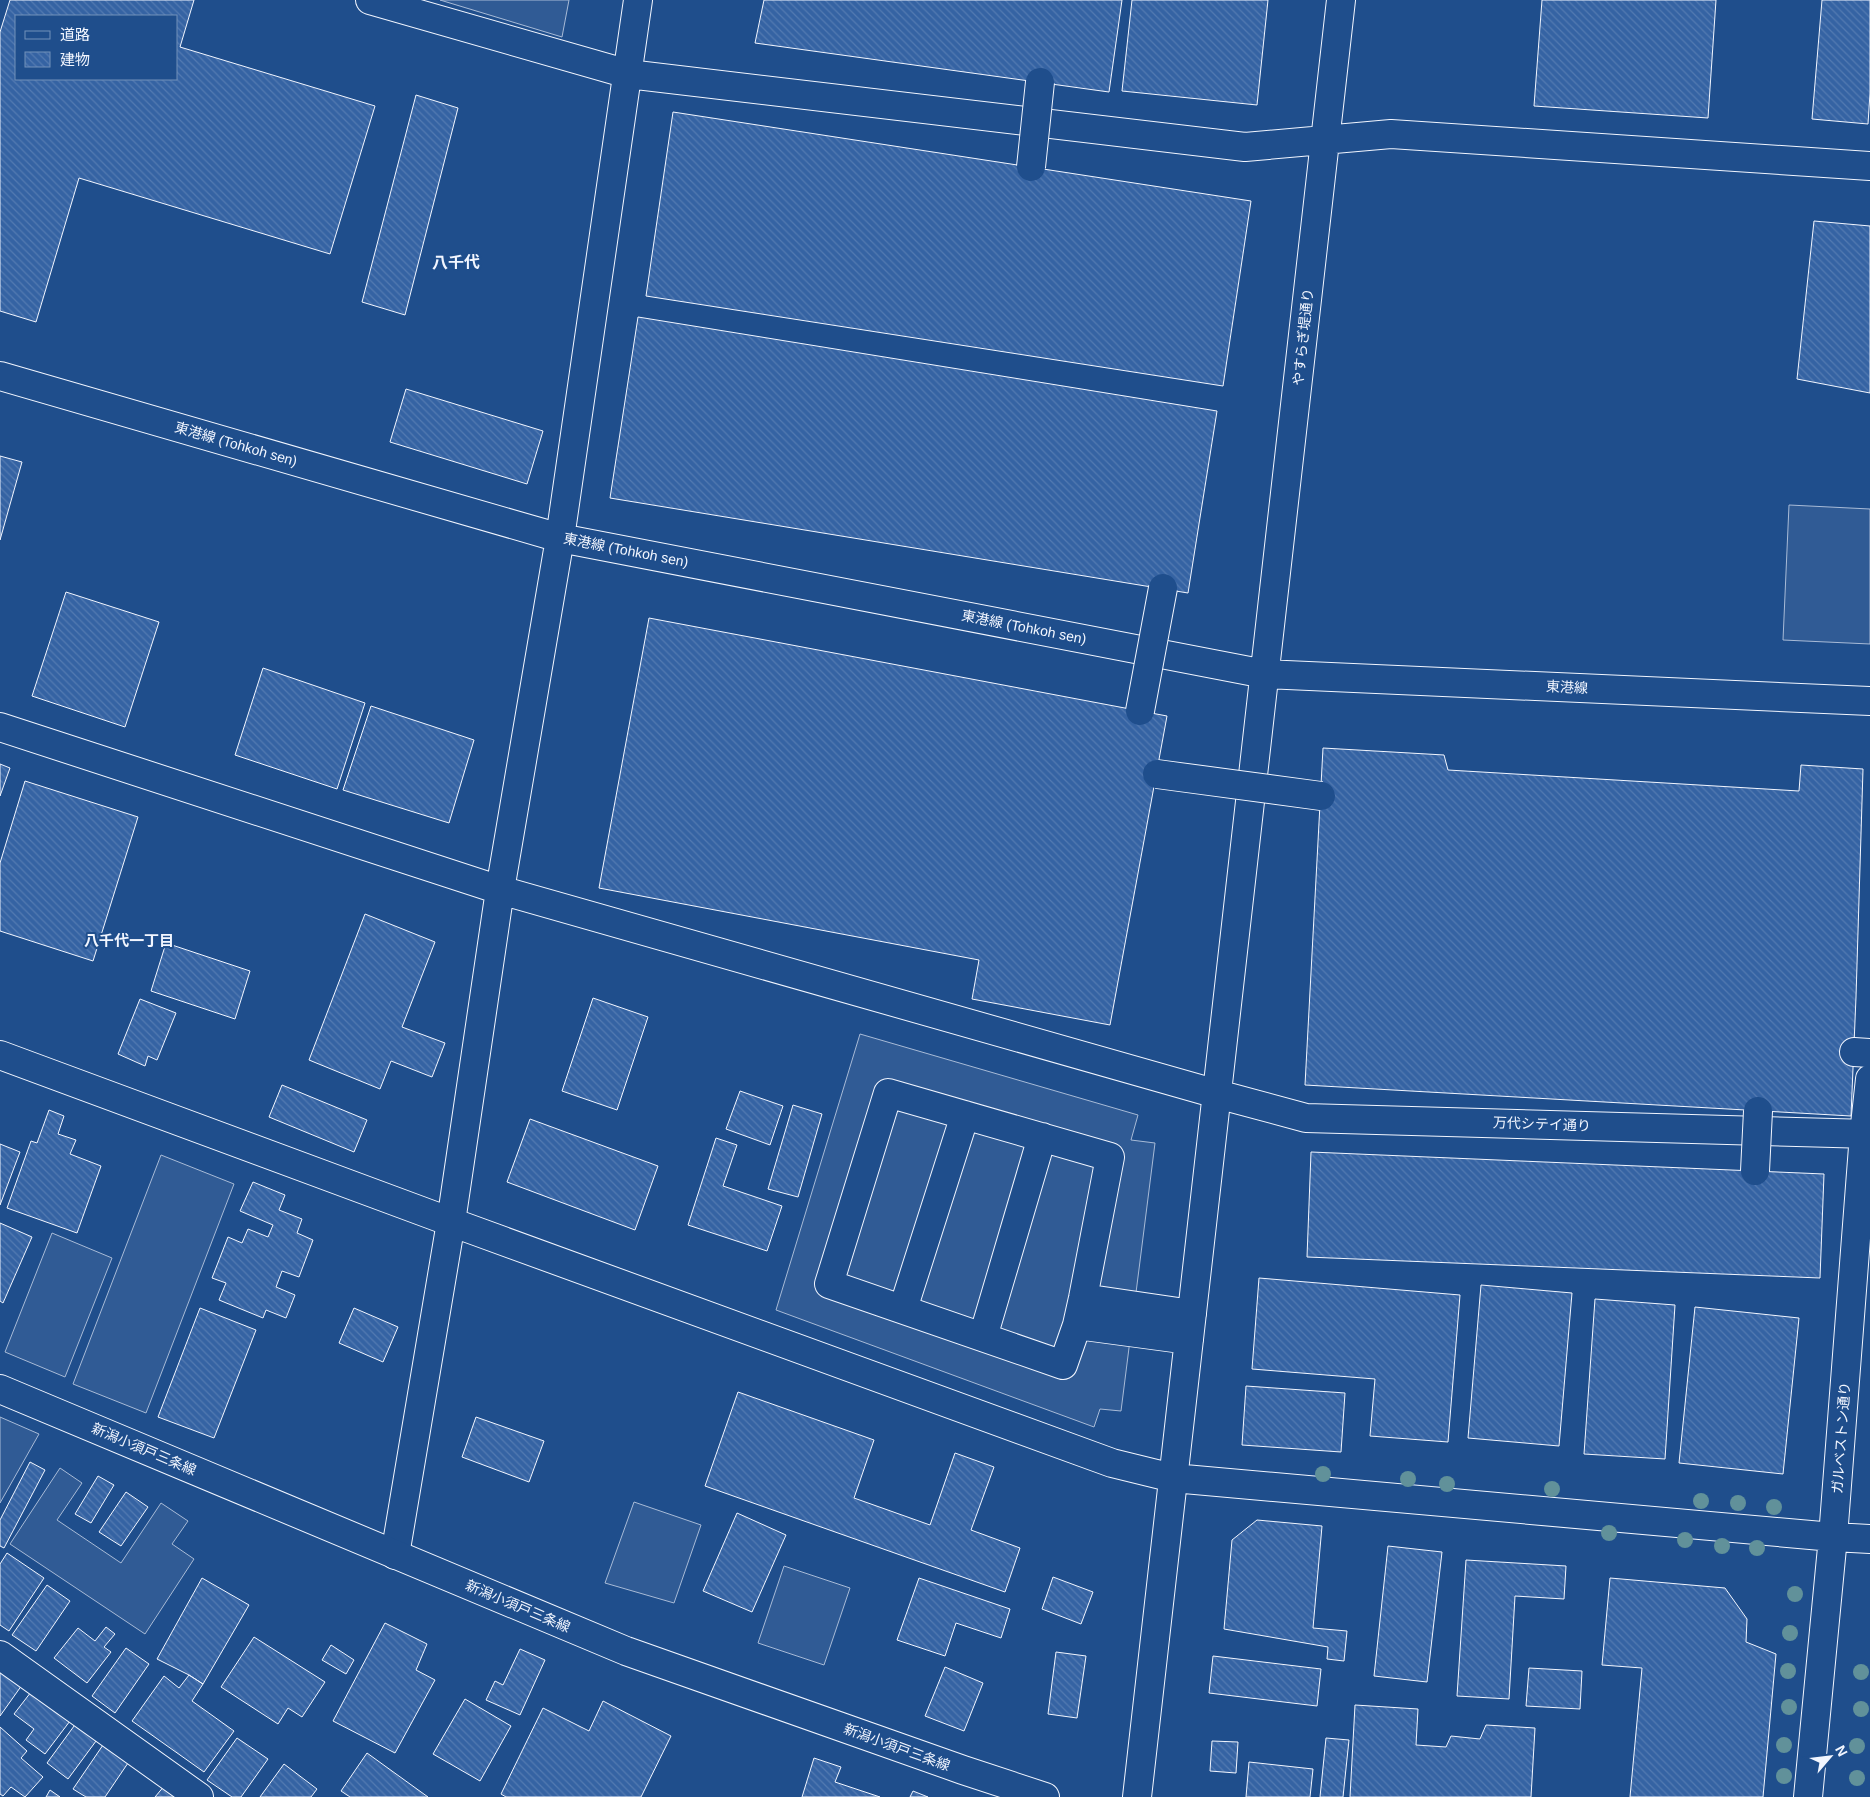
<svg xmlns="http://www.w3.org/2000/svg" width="1870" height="1797" font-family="Arial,'Noto Sans JP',sans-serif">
<defs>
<pattern id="building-back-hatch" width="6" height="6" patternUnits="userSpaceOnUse" patternTransform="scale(1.25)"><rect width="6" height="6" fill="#3563a3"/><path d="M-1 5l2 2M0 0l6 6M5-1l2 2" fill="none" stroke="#537ab1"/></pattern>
</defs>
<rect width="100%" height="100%" fill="#1f4e8c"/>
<path fill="#305b95" stroke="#a8bbd7" d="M440,0H569L562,37Z
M1789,505L1870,509V644L1783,640Z
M860,1034L1138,1115L1131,1140L1155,1143L1121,1411L1100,1409L1094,1427L776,1310Z
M161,1155L234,1184L146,1413L73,1384Z
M52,1233L112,1258L65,1377L5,1352Z
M0,1417L39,1434L0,1503Z
M60,1468L82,1483L57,1520L121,1563L161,1503L188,1521L172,1544L194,1559L145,1634L10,1544Z
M634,1502L701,1525L674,1603L605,1583Z
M784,1566L850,1588L824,1665L758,1643Z"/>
<path fill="url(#building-back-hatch)" stroke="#f2f6ff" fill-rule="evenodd" d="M10,0H194L180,47L375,106L330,254L79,178L36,322L0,311V32ZM16,16H176V79H16Z
M764,0H1122L1109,92L755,43Z
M1132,0H1268L1257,105L1122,91Z
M1542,0H1716L1708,118L1534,106Z
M1822,0H1870V93L1868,124L1812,119Z
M416,95L458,108L405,315L362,302Z
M673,112L1251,201L1223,386L646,296Z
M1814,221L1870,226V393L1797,379Z
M638,317L1217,411L1188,593L610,498Z
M406,389L543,431L527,484L390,442Z
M0,456L22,462L0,540Z
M66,592L159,622L125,727L32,696Z
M649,618L1167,716L1110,1025L972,999L979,960L599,888Z
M263,668L365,703L337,789L235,755Z
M371,706L474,740L449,823L343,790Z
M1323,748L1444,755L1448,770L1799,791L1801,765L1863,769L1856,997L1851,1116L1305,1085Z
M0,764L10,768L0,796Z
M25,781L138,817L93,961L0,931V863Z
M365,914L435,942L402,1027L445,1043L432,1077L391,1061L380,1089L309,1060Z
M166,943L250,971L235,1019L151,991Z
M593,998L648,1017L617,1110L562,1091Z
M140,999L176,1013L157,1060L148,1056L145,1066L118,1054Z
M282,1085L367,1120L354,1152L269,1117Z
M740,1091L783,1106L770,1145L726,1129Z
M793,1105L822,1114L798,1197L768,1189Z
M49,1110L64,1116L58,1134L76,1140L70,1154L101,1166L77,1233L7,1208L31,1141L37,1143Z
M530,1119L658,1166L635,1230L507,1182Z
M716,1138L737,1145L723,1186L782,1206L767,1251L688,1225Z
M0,1144L20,1152L0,1205Z
M1311,1152L1824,1174L1820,1278L1307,1257Z
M253,1182L285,1195L279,1210L302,1219L297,1233L313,1240L299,1277L282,1271L276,1287L295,1295L286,1318L266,1310L263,1318L219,1300L226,1283L212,1278L228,1237L242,1243L248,1229L268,1237L273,1225L240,1211Z
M0,1223L32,1237L3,1303L0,1301Z
M1259,1278L1460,1295L1448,1442L1370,1436L1375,1379L1252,1369Z
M1481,1285L1572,1293L1559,1446L1468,1438Z
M1595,1299L1675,1305L1665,1459L1584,1454Z
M1695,1307L1799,1318L1783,1474L1679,1463Z
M200,1308L256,1330L214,1438L158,1417Z
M354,1308L398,1327L383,1362L339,1343Z
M1246,1386L1345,1393L1341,1452L1242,1445Z
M738,1392L874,1440L854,1498L930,1525L955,1453L994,1467L971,1530L1020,1548L1005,1592L705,1486Z
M476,1417L544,1441L529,1482L462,1457Z
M30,1462L45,1470L4,1548L0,1546V1520Z
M98,1476L114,1485L91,1523L75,1514Z
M126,1492L148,1507L121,1546L99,1532Z
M737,1513L786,1535L752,1612L703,1591Z
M1257,1520L1322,1526L1313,1628L1347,1631L1344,1661L1327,1659L1328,1647L1224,1629L1232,1540Z
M1388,1546L1442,1552L1427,1682L1374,1676Z
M7,1553L44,1578L9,1631L0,1625V1564Z
M1466,1560L1566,1566L1564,1599L1515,1596L1509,1699L1457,1696Z
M1053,1577L1093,1592L1081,1624L1042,1609Z
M202,1578L249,1605L203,1684L189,1675L157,1659Z
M919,1578L1010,1609L1001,1638L956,1623L945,1656L897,1640Z
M1610,1578L1725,1588L1747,1619L1746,1642L1776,1654L1763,1797H1630L1642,1668L1602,1665Z
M47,1585L70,1601L36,1651L12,1635Z
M385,1623L427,1644L416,1670L435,1680L395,1753L333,1721Z
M106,1627L115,1634L104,1647L111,1652L87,1683L54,1658L78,1628L95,1641Z
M254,1637L325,1682L302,1717L288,1708L278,1724L221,1687Z
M331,1645L354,1660L346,1674L322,1660Z
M126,1648L149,1664L115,1713L92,1696Z
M520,1649L545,1660L520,1715L486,1700L495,1681L503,1685Z
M1056,1652L1086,1656L1077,1718L1048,1714Z
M1213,1656L1321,1669L1317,1706L1209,1693Z
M945,1667L983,1683L964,1731L925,1716Z
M0,1668L22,1685L0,1716Z
M1529,1668L1582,1671L1580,1709L1526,1706Z
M189,1675L203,1684L192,1701L234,1731L204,1772L132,1721L164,1676L179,1688Z
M31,1692L70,1721L45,1754L26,1740L34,1729L14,1714Z
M465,1699L511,1726L480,1781L433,1754Z
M603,1701L671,1736L641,1797H506L501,1794L543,1708L589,1731Z
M1355,1705L1418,1709L1416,1745L1446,1747L1451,1736L1480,1739L1486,1725L1535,1728L1531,1797H1350Z
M77,1722L99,1737L68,1779L47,1763Z
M0,1727L27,1751L21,1758L43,1777L25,1797L11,1787L3,1796L0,1794Z
M237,1738L268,1759L241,1797H232L207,1780Z
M1326,1738L1349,1740L1343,1797H1320Z
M1212,1741L1238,1742L1236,1773L1210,1771Z
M103,1745L128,1763L105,1797H86L73,1789Z
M367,1753L428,1797H350L341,1791Z
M814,1758L841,1767L835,1782L880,1797H802Z
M1249,1762L1313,1769L1310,1797H1246Z
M284,1764L317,1789L311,1797H260Z
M165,1785L180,1797H155Z
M50,1790L60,1797H46Z
M913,1791L928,1797H910Z"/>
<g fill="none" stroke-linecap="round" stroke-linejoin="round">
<g stroke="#f2f6ff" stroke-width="30">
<path id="minor" d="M370,0L628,74L1245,147L1391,134L1870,166
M0,376L560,538L1265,674L1870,701
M0,727L500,890L1217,1094L1306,1118L1870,1134
M1854,1052L1870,1053
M0,1055L451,1222L1112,1463L1173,1478L1833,1537L1870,1539
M888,1093L1110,1157L1083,1298L1077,1325L1063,1365L829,1284Z
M1083,1298L1192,1314
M903,1309L965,1115
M1077,1325L1189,1340
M983,1337L1042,1137
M395,1555L451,1222L500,890L560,538L638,0
M0,1655L199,1797
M1137,1797L1341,0
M1808,1797L1833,1537L1864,1134L1870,1079"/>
</g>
<g stroke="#f2f6ff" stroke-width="30">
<path id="major" d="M0,1389L626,1651L963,1770L1045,1797"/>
</g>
<use href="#minor" stroke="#1f4e8c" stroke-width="28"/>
<use href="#major" stroke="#1f4e8c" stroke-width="28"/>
<g stroke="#f2f6ff" stroke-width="30" stroke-linecap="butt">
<path id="minor-bridge" d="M1031,167L1040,82
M1140,711L1163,588
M1157,774L1321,796
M1755,1171L1758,1111"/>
</g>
<use href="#minor-bridge" stroke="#1f4e8c" stroke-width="28"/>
</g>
<g fill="#61919a">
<circle cx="1323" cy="1474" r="8"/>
<circle cx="1408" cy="1479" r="8"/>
<circle cx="1447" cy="1484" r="8"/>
<circle cx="1552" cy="1489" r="8"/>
<circle cx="1701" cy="1501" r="8"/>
<circle cx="1738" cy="1503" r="8"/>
<circle cx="1774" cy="1507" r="8"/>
<circle cx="1609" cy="1533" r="8"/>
<circle cx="1685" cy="1540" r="8"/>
<circle cx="1722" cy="1546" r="8"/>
<circle cx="1757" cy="1548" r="8"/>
<circle cx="1795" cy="1594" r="8"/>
<circle cx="1790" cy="1633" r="8"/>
<circle cx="1788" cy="1671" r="8"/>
<circle cx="1861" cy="1672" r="8"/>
<circle cx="1789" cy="1707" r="8"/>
<circle cx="1861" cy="1709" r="8"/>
<circle cx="1784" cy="1745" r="8"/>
<circle cx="1857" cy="1746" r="8"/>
<circle cx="1784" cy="1776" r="8"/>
<circle cx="1857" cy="1778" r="8"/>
</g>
<g text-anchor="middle" stroke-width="4" stroke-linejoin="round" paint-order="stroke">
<g font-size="14" fill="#f2f6ff" stroke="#1f4e8c">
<text transform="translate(1303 337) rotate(-84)" y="5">やすらぎ堤通り</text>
<text transform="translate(236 444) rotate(16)" y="5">東港線 (Tohkoh sen)</text>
<text transform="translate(626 550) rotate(11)" y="5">東港線 (Tohkoh sen)</text>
<text transform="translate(1024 627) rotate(11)" y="5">東港線 (Tohkoh sen)</text>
<text transform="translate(1567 687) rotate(3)" y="5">東港線</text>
<text transform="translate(1542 1124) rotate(2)" y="5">万代シテイ通り</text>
<text transform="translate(1841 1438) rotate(-86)" y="5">ガルベストン通り</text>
<text transform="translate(144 1449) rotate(23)" y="5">新潟小須戸三条線</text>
<text transform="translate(518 1606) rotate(23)" y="5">新潟小須戸三条線</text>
<text transform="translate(897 1747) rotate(20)" y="5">新潟小須戸三条線</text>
</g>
<g font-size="15" font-weight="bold" fill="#f2f6ff" stroke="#1f4e8c">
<text x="129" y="946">八千代一丁目</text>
</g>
<g font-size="16" font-weight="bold" fill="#f2f6ff" stroke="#1f4e8c">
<text x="456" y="268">八千代</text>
</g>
</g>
<rect x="15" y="15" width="162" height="65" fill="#1f4e8c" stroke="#7391ba"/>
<rect x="25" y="31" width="25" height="8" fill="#1f4e8c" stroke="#7391ba"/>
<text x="60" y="40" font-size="15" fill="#f2f6ff">道路</text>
<rect x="25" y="52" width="25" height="15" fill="url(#building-back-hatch)" stroke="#7391ba"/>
<text x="60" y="65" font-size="15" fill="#f2f6ff">建物</text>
<g transform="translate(1830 1757) rotate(62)" stroke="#1f4e8c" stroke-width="4" paint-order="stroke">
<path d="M0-4L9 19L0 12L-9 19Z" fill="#f2f6ff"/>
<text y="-8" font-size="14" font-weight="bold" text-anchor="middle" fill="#f2f6ff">N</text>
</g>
</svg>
